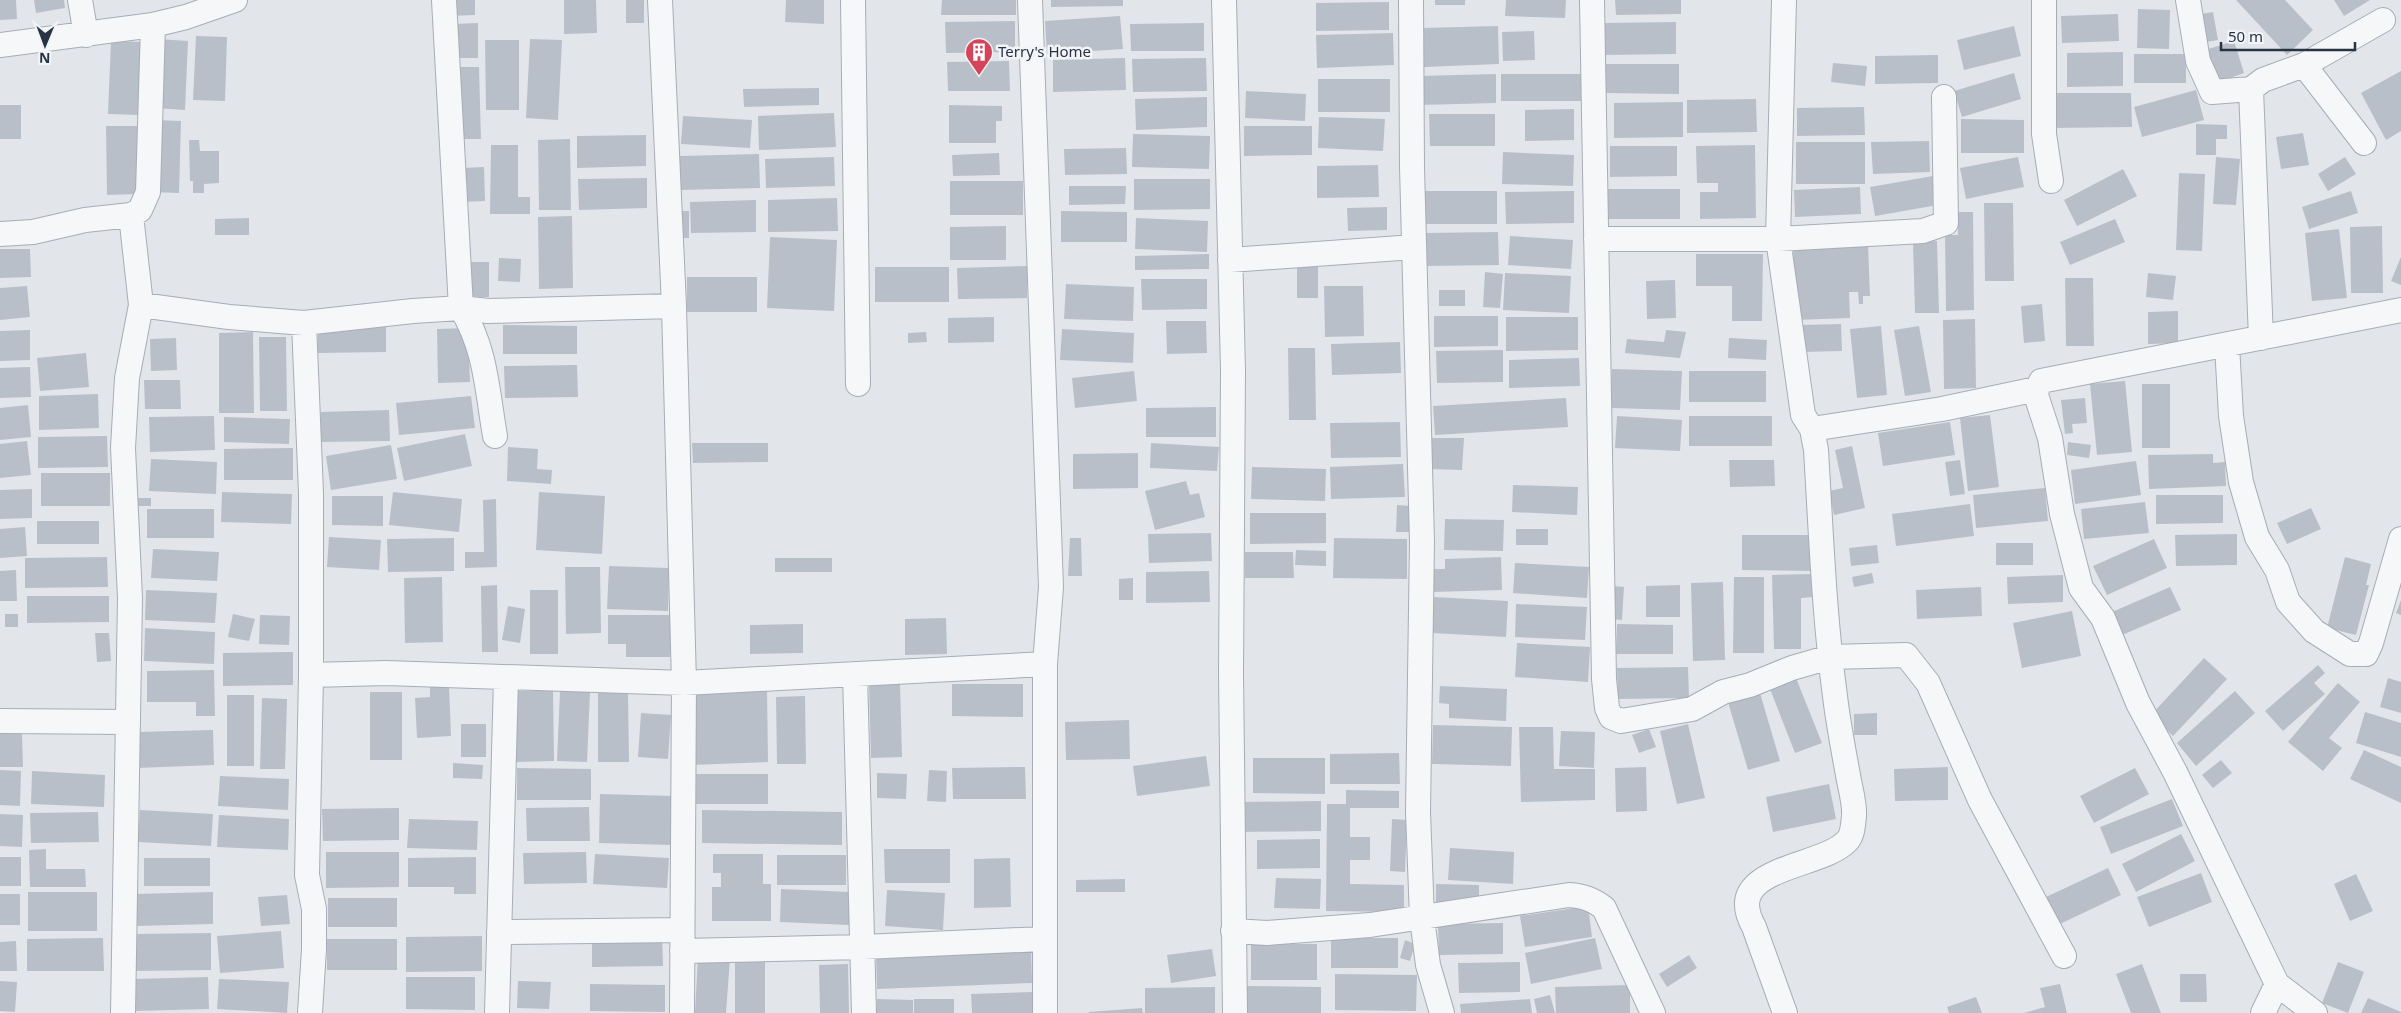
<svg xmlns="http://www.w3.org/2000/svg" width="2401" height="1013" font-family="'Noto Sans',sans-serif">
<rect width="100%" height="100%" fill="#e2e6eb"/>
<path fill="#b9bfc9" d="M0,0H16L17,19L0,20Z
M34,0H64L65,8L36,13Z
M450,0H475V15L450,16Z
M564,0H596L597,33L564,34Z
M626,0H644V23H626Z
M786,0H824V24L785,22Z
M942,0H1016V15H941Z
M1051,0H1123V6L1051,7Z
M1435,0H1465V5H1435Z
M1506,0H1566L1565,18L1505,16Z
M1615,0H1681V14L1616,15Z
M2236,0H2285L2313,30L2287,55Z
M2334,0H2370L2344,16Z
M1389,2V30L1316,31V3Z
M2138,9L2170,10L2169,49L2137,48Z
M2213,12L2218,40L2200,43L2195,15Z
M2118,14L2119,41L2062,43L2061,16Z
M1120,16L1123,49L1047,54L1045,21Z
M1015,21V52L946,53L945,22Z
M1676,22V54L1604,55V23Z
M478,23V58H451V24Z
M1204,23V51H1131L1130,24Z
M1498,26L1499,64L1424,67L1423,28Z
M2014,26L2021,56L1964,70L1957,40Z
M1534,31L1535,60L1503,61L1502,32Z
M1393,33L1394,65L1317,68L1316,35Z
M196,36L227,37L225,101L193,100Z
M157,39L188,41L185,110L154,108Z
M530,39L562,40L558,120L526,118Z
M485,40H519V110H486Z
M111,41L143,42L140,115L108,114Z
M2234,41L2244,73L2213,84L2202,51Z
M2123,52V86L2067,87V53Z
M2134,54H2186V83H2134Z
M1938,55V83L1875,84V56Z
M1125,58L1126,90L1053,92V60Z
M1206,58L1207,91L1133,92L1132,59Z
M1009,61L1010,91H948L947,62Z
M1833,63L1867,66L1865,86L1831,82Z
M1604,64H1679V94L1604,93Z
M455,67H479L481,139H457Z
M2401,71V131L2386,140L2361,93Z
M2014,73L2021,99L1962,117L1954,91Z
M1496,74V103L1419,105L1418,76Z
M1501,74H1582V101H1501Z
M1318,79H1390V112H1318Z
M819,88V105L744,107L743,89Z
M2196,90L2204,120L2142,137L2134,107Z
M1246,91L1306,94L1305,121L1245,118Z
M2052,93H2131L2132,127L2052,128Z
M1207,97V127L1136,130L1135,99Z
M1756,99L1757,132L1687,133V100Z
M1683,102V137L1614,138V103Z
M0,105H21V139H0Z
M949,105L1002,106V121H996V143H949Z
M1864,107L1865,135L1797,136V108Z
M1574,109V140L1525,141V110Z
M834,113L836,147L759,150L758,116Z
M1429,114H1495V146H1430Z
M683,116L752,120L750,148L681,144Z
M1319,117L1385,119L1383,151L1318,148Z
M1961,119L2024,120V153H1961Z
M153,120L181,121L179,193L151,192Z
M2196,124L2227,125V139H2216V155H2196Z
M106,126H137L138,194L107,195Z
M1244,126H1312V155L1244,156Z
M2303,133L2309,165L2281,169L2276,137Z
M1133,134L1210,136L1209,169L1132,167Z
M646,135V166L577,168V136Z
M570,139L571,210H539L538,140Z
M189,140H199L200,151H219V183L204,184V193H193V181H190Z
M1929,141L1930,172L1873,174L1871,142Z
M1796,142H1865V184H1796Z
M491,145H518V197H530V214H490Z
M1755,145L1756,218L1700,219V192H1718V183H1697L1696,146Z
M1610,146H1677V176L1610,177Z
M1126,148L1127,174L1065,175L1064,149Z
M1503,152L1574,155L1573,186L1502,184Z
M999,153L1000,175L953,176L952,155Z
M759,154L760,188L680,190V156Z
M834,157L835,186L766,188L765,159Z
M2018,157L2024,187L1966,199L1960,168Z
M2216,157L2240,159L2236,205L2213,204Z
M2345,157L2356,174L2328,191L2318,174Z
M1378,165L1379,197L1317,198V166Z
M484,167L485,201L461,202L460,168Z
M2123,169L2137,196L2077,226L2064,200Z
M2179,173L2205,174L2202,251L2176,250Z
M1933,176L1938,205L1875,216L1870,187Z
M647,178V208L579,210L578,179Z
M1134,179H1210V209L1134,210Z
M950,181H1023V215H950Z
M1069,186H1126L1125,204L1069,205Z
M1860,187L1861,214L1795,217L1794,190Z
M1608,189H1680V219H1607Z
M1424,191H1497V224H1424Z
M1574,191V223L1506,224L1505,192Z
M2351,191L2358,213L2309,229L2302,207Z
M837,198L838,231L768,232V200Z
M756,200V232L691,233L690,202Z
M1984,203H2013L2014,281H1985Z
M1387,207V230L1348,231L1347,208Z
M679,211H689V238H679Z
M1061,211L1127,212V242H1061Z
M1958,212H1973L1974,310L1946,311L1945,235H1958Z
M572,216L573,288L539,289L538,217Z
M249,218V235H215V219Z
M1136,218L1208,221L1207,252L1135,249Z
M2115,219L2125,242L2070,265L2060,242Z
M1006,226V260H950V227Z
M2382,226L2383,293H2351L2350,227Z
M2339,229L2347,298L2312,301L2305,233Z
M1498,232L1499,265L1426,266L1425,233Z
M1510,236L1573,240L1571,269L1508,265Z
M770,237L837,240L834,311L767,308Z
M1937,241L1939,313H1915L1913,242Z
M1868,243L1870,296H1863V304H1859L1858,292H1849L1850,318L1795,320L1793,245Z
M0,249H30L31,277L0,278Z
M1209,254V269L1135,270V256Z
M1696,254H1763L1762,321H1732V286H1696Z
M2401,257V285L2391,281Z
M499,258L521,259L520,282L498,281Z
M462,262H489V297H463Z
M1027,266V298L958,299L957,268Z
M875,267H949V302H875Z
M1297,267H1318V298H1297Z
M1485,272L1503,274L1500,308L1483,307Z
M1505,273L1571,276L1569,313L1503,310Z
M2148,273L2176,276L2173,300L2146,297Z
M687,277H757V312H687Z
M2065,278H2093L2094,346H2066Z
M1141,279H1207V309L1142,310Z
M1675,280L1676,318L1647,319L1646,281Z
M1066,284L1134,287L1133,321L1064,319Z
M27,286L30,317L0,320V288Z
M1324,286H1363L1364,336L1325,337Z
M1439,290H1465V306H1439Z
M2042,304L2045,341L2024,343L2021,306Z
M2178,311V343L2148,344V312Z
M1434,316H1498V346L1434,347Z
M994,317V342L948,343V318Z
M1506,317H1578V350L1506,351Z
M1975,319L1976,388L1944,389L1943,320Z
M1166,321H1206L1207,353L1167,354Z
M1841,324L1842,351L1801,352V325Z
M503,325L577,326V354H503Z
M1881,326L1887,395L1857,398L1850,329Z
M1919,326L1931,392L1905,396L1894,330Z
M386,327V352L318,353V328Z
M468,328L470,382L438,383L437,329Z
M1062,329L1134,333L1133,363L1060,360Z
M30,330V360L0,361V331Z
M1666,330L1686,332L1680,358L1625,353L1627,339L1664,342Z
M253,332L254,413H219V333Z
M926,332L927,342L908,343V333Z
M259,337H286L287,411H260Z
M176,338L177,370L151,371L150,339Z
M1729,338L1767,340L1766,360L1728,358Z
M1400,342L1401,373L1332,375L1331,344Z
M1288,348H1315L1316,420H1289Z
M1503,350V382L1437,383L1436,351Z
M86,353L89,387L40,391L37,358Z
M1579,358L1580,386L1509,388V360Z
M577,365L578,397L505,398L504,366Z
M30,367L31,397L0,398V368Z
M1612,369L1682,371L1680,410L1611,408Z
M1134,371L1137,401L1075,408L1072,378Z
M1689,371H1766V402H1689Z
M144,380H180L181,409H145Z
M2125,381L2132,452L2097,455L2090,384Z
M2142,384H2170V448H2142Z
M98,394L99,428L39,430V396Z
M471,396L475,428L399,435L396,403Z
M1566,398L1568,427L1435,435L1433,406Z
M2085,398L2087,423L2072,424L2073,433L2065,434L2061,400Z
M28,405L31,437L0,440V408Z
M1216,407V437H1146V408Z
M389,410L390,441L321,442V412Z
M1990,415L1999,487L1968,491L1960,418Z
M214,416L215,450L150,452L149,417Z
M1617,416L1682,420L1680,451L1615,448Z
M1689,416H1772V446H1689Z
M224,417L290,419L289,444L224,442Z
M1400,422L1401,457L1331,458L1330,423Z
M1950,422L1955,455L1883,466L1878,433Z
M465,434L472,466L404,481L397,448Z
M107,436L108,467L38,468V437Z
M1431,438H1464L1462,470L1430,469Z
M27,441L31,475L0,478V444Z
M2068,442L2091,445L2089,458L2067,455Z
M692,443H768V462L693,463Z
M1151,443L1219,447L1217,471L1150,468Z
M391,445L397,479L331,490L326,456Z
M1852,446L1865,508L1834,515L1829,491L1843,488L1835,450Z
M508,447L538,449L537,469L552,470L551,484L507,481Z
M293,448V480H224V449Z
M1138,453V488L1073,489V454Z
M2213,454V463L2225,462L2226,486L2149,489L2148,455Z
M151,459L217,462L216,494L149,491Z
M1729,460H1774L1775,486L1730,487Z
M1960,460L1965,494L1950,496L1945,462Z
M2136,461L2141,495L2075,504L2071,470Z
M1403,464L1405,497L1331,499L1330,467Z
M1252,467L1326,469L1325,501L1251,499Z
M41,473H110V506H41Z
M1186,481L1190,495L1199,493L1205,517L1155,530L1145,491Z
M1513,485L1578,487L1577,515L1512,512Z
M2045,488L2048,521L1976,528L1973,495Z
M32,489V518L0,519V490Z
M222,492L292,494L291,524L221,522Z
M393,492L462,499L459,532L389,525Z
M539,492L605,496L602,554L536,550Z
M2156,495H2223V523L2156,524Z
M332,496H383V526L332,525Z
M134,498H151V506H134Z
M496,499L497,567L465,568V552H484L483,500Z
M2145,502L2149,533L2084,539L2081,509Z
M1970,504L1974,536L1896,546L1892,514Z
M1397,505L1411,506L1410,532H1396Z
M2311,508L2321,529L2287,544L2277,523Z
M147,509H214V538H147Z
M1250,513H1326V543L1250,544Z
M1445,519L1504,520L1503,551L1444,550Z
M37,521H99V544H37Z
M25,527L27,556L0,558V529Z
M1516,529H1548V545H1516Z
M1211,533L1212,561L1149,563L1148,534Z
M2237,534V565L2176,566L2175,535Z
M1742,535H1813V571L1742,570Z
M329,537L381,540L379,570L327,567Z
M454,538V571L388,572L387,539Z
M1070,538H1081L1082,576H1068Z
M1334,538L1407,539V579L1333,578Z
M2154,539L2167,568L2107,595L2093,566Z
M1996,543H2033V565H1996Z
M1877,545L1879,563L1851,566L1849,548Z
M153,549L219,552L217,581L151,578Z
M1296,550L1326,551V566L1295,565Z
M1245,552H1293L1294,578H1245Z
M107,557L108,587L25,588V558Z
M1501,557L1502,590L1433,592L1432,569H1445V559Z
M2345,557L2371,564L2366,585H2369L2356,635L2327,628Z
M775,558H832V572H775Z
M1515,563L1589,567L1587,598L1513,593Z
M609,566L669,568L668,611L607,609Z
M565,567H600L601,633L566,634Z
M16,570L17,601H0V571Z
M1209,571L1210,602L1146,603V572Z
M1872,573L1874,583L1854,587L1852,577Z
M1813,574V597L1801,598V649H1774L1772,575Z
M2063,575V602L2008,604L2007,577Z
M442,577L443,642L405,643L404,578Z
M1734,577H1764V653H1733Z
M1133,578V600H1119V579Z
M1723,582L1725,660L1693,661L1691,583Z
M497,585L498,652H482L481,586Z
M1680,585V617H1646V586Z
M1612,586L1624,587L1622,620L1610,619Z
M1981,587L1982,616L1917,619L1916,590Z
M2170,587L2181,610L2122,635L2112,612Z
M146,590L217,593L215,623L145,620Z
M530,590H558V654H530Z
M27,596H109V622L27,623Z
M1434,597L1508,601L1506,637L1432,633Z
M2401,600V615L2396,613Z
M1516,604L1587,607L1585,640L1515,637Z
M508,606L525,609L520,643L502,640Z
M2072,611L2081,656L2022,668L2013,623Z
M5,614H18V627H5Z
M233,614L255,619L249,641L228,637Z
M260,615L290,616L289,645L259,644Z
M608,615H670V657H626V644H608Z
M946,618L947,654L905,655V619Z
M803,624V653L750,654V625Z
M1617,624L1673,625V654H1616Z
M145,628L215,632L214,664L144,661Z
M95,633H109L111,661L97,662Z
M1517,643L1590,647L1588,682L1515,677Z
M293,652V685L223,686V653Z
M2204,658L2227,679L2173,736L2151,715Z
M2318,665L2325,673L2314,683L2325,694L2283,731L2265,711Z
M1688,667L1689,698L1618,699L1617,668Z
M214,670L215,716H196V702H147V671Z
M1796,678L1822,743L1795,753L1770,689Z
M2388,678L2401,682V713L2380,707Z
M900,683L902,757L871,758L869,684Z
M2338,683L2360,702L2329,738L2342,748L2323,771L2288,742Z
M952,684H1023V717L952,716Z
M449,686L451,736L417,738L415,698L430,697V687Z
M1440,686L1507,689L1506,721L1449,718V704L1439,703Z
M690,688H767L768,762L691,765Z
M516,691H553L554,761L516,762Z
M560,691L590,692L587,762L557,761Z
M2235,691L2255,713L2196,766L2177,743Z
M370,692H402V760H370Z
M598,693H628L629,762H598Z
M1760,693L1780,761L1748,770L1728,702Z
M227,695H254V766H227Z
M805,696L806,764H777L776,697Z
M262,698L287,699L285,769H260Z
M2365,712L2401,723V757L2356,743Z
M641,713L671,715L668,759L638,757Z
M1877,713V735H1854V714Z
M1129,720L1130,759L1066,760L1065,722Z
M461,724H486V757H461Z
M1688,724L1705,798L1677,804L1660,731Z
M1433,725L1512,727L1511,766L1432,764Z
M1519,727H1553L1554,769H1595V800L1521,802Z
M1649,729L1656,747L1639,753L1632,735Z
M213,730L214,765L137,768L136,732Z
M1561,731L1595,732L1594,768L1559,766Z
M0,734H22L23,767H0Z
M2364,750L2401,767V803L2350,779Z
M1399,753L1400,784H1330V754Z
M1206,756L1210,786L1137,796L1133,766Z
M1253,758H1325V794L1253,793Z
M2221,760L2232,773L2213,788L2202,775Z
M453,763L483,765L482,779L453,778Z
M1025,767L1026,799H953L952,768Z
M1646,767L1647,811L1616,812L1615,768Z
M1948,767V800L1895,801L1894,769Z
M517,768L591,769V800H517Z
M2135,768L2149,794L2094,823L2080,796Z
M0,770L21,771L20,806L0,805Z
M929,770L947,771L946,802L927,801Z
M32,771L105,775L104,807L31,804Z
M877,773L907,774L906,799L877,798Z
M694,774H768V804H694Z
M220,776L289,779L288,810L218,806Z
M1829,784L1836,819L1773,832L1766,797Z
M1346,790L1399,791V808H1350V837H1370V860H1350V884L1404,885V912L1326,911L1327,804H1346Z
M600,794L673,796L672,845L599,843Z
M2172,799L2183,826L2111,854L2100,827Z
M1321,801V831L1241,832V802Z
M589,807L590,841H527L526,808Z
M399,808V840L323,841L322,809Z
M140,810L213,814L211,846L138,842Z
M702,810L842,812V845L702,843Z
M98,812L99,842L31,843L30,813Z
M0,814L23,815L22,847L0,846Z
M219,815L289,819L288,850L217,847Z
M409,819L478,821L477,850L407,848Z
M1392,819L1407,820L1405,872L1390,871Z
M2181,834L2195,861L2136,892L2122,864Z
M1320,839V868L1257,869V840Z
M1450,848L1514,852L1513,884L1448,880Z
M46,849V869H85L86,887H30L29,850Z
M884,849H950V883H885Z
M326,852H399V887L326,888Z
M586,852L587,883L524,884L523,853Z
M595,854L669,858L667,888L593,884Z
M713,854H763V884H771V921H712V887H721V873H713Z
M777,855H846V885H777Z
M0,857H21V886H0Z
M476,857V894H454V887H408V858Z
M144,858H210V886H144Z
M1010,858L1011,907L974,908V859Z
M2108,868L2121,895L2060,924L2046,897Z
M2201,873L2212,902L2149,927L2137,897Z
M2356,874L2373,911L2350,921L2334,884Z
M1276,878L1321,879L1320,909L1274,908Z
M1125,879V892H1076V880Z
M1436,884L1479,885V904L1436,902Z
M781,889L850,892L849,925L780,922Z
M887,890L945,893L943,930L885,926Z
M28,892H97V931H28Z
M213,892V924L136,926L135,894Z
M0,894H20V925H0Z
M287,895L290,924L261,926L258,897Z
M328,898H397V927H328Z
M1588,906L1592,937L1525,947L1520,916Z
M1503,923V954L1439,955L1438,924Z
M281,931L284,968L220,973L217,936Z
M211,933V970L136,971V934Z
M662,934L663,966L592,967V935Z
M482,936V971L406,972V937Z
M103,938L104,971H27V939Z
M1331,938H1398V968H1331Z
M1595,938L1602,969L1531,984L1525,953Z
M327,939H397V970H327Z
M1405,940L1415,944L1410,961L1400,958Z
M16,941L17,971H0V942Z
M1251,944H1317V980H1251Z
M1031,947L1032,983L877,989L876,954Z
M1212,949L1216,976L1171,983L1167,955Z
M1689,955L1697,968L1667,987L1659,974Z
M698,956L730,958L726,1013H695Z
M735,956H765V1013H735Z
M1520,962V992L1459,993L1458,963Z
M2338,962L2364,972L2348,1013L2322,1003Z
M848,964L849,1013H820L819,965Z
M2142,964L2161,1013H2131L2116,974Z
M1335,974L1417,975L1416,1011L1335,1010Z
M2180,974H2206L2207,1002H2180Z
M208,977L209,1009L134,1011L133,979Z
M406,977H475V1010L406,1009Z
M219,979L289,982L287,1013L217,1009Z
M0,981L17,982L15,1012L0,1011Z
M518,981L551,982L549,1009L517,1008Z
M590,984L665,985V1012L590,1011Z
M2060,984L2067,1013H2024L2045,1007L2040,988Z
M1630,985V1013H1556L1555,987Z
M1246,986L1321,987V1013H1246Z
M1215,987V1013H1145V988Z
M1033,992V1013H972L971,994Z
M1550,995L1555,1013H1537L1534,999Z
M1976,997L1982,1013H1949L1947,1007Z
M2368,998L2401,1012V1013H2361Z
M877,999L913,1000V1013H876Z
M914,999H954V1013H914Z
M1530,999L1532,1013H1461L1460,1004Z
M1142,1008L1143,1013H1089L1088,1012Z"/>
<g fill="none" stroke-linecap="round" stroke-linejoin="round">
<g stroke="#a7adb6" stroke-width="26">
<path id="minor" d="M80,0L86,35
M660,0L674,306L684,683L682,1013
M853,0L858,384
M1030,0L1051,587L1045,664V1013
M1224,0L1233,371L1231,673L1235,1013
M1411,0L1412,167L1422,542L1418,812L1422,918L1428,965L1442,1013
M1592,0L1604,679L1607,708L1611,717L1621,721L1692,709L1723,692L1750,685L1792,668L1830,657L1906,655L1928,683L1980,800L2064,956
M1784,0L1778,239L1803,415L1812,429L1816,450C1821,532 1824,615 1835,696C1838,722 1843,748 1848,775C1850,788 1855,803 1854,816C1853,824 1853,835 1847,841C1821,869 1720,866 1754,927L1785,1013
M2044,0V134L2051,181
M2188,0L2198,61L2212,92L2251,89L2263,80L2304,65L2383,20
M0,45L153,25L186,17L235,0
M2304,65L2364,143
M2251,89L2261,338
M0,234L33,232L85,220L131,215L140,210L148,192L153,25
M1596,239H1778L1923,231L1946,223L1944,97
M1230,260L1414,247
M141,305L229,317L304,323L413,311L461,308L444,0
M461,308L488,311L674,306
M461,308C486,349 487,390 495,436
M304,323L311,493V675L307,875L314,909V949L310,1013
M2227,345L2231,416L2241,482L2257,537L2277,570L2288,602L2314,631L2350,654H2366L2371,643L2401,539
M2037,389L2036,395L2050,438L2062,514L2081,588L2103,618L2138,703L2175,772L2277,984L2315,1013
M1812,429L1942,409L2037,389L2041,381L2401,310
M855,674L864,1013
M311,675L386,673L684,683L1045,664
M0,721L128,722
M1233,931L1267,933L1370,925L1569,895C1583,896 1592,899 1604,908L1653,1013
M499,932L681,930
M682,951L863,947L1043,939
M123,1013L130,598L123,448L127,378L141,305L131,215
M497,1013L506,679
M2263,1013L2277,984"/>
</g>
<use href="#minor" stroke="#f5f7f9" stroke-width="24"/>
</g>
<defs>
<g id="building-pin" transform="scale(1.4375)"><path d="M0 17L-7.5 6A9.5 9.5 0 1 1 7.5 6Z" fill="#d4445a" stroke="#f2f5f8"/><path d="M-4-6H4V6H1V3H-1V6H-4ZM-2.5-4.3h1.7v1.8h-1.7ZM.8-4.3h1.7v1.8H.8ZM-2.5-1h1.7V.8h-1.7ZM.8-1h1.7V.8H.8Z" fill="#fff"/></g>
</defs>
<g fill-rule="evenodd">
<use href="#building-pin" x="979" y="52"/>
</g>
<g text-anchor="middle" stroke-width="5" stroke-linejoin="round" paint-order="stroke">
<g font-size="15" fill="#293344" stroke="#f2f5f8" text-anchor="start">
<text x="998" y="57">Terry's Home</text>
</g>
</g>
<g transform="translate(45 45) rotate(181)" stroke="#f2f5f8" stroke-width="4" paint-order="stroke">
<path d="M0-4L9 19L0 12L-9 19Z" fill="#293344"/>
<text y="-8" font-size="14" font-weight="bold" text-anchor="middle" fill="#293344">N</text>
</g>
<path d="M2221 42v8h134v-8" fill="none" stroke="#293344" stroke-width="2.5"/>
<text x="2228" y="42" font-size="15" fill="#293344" stroke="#f2f5f8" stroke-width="4" paint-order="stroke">50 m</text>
</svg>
